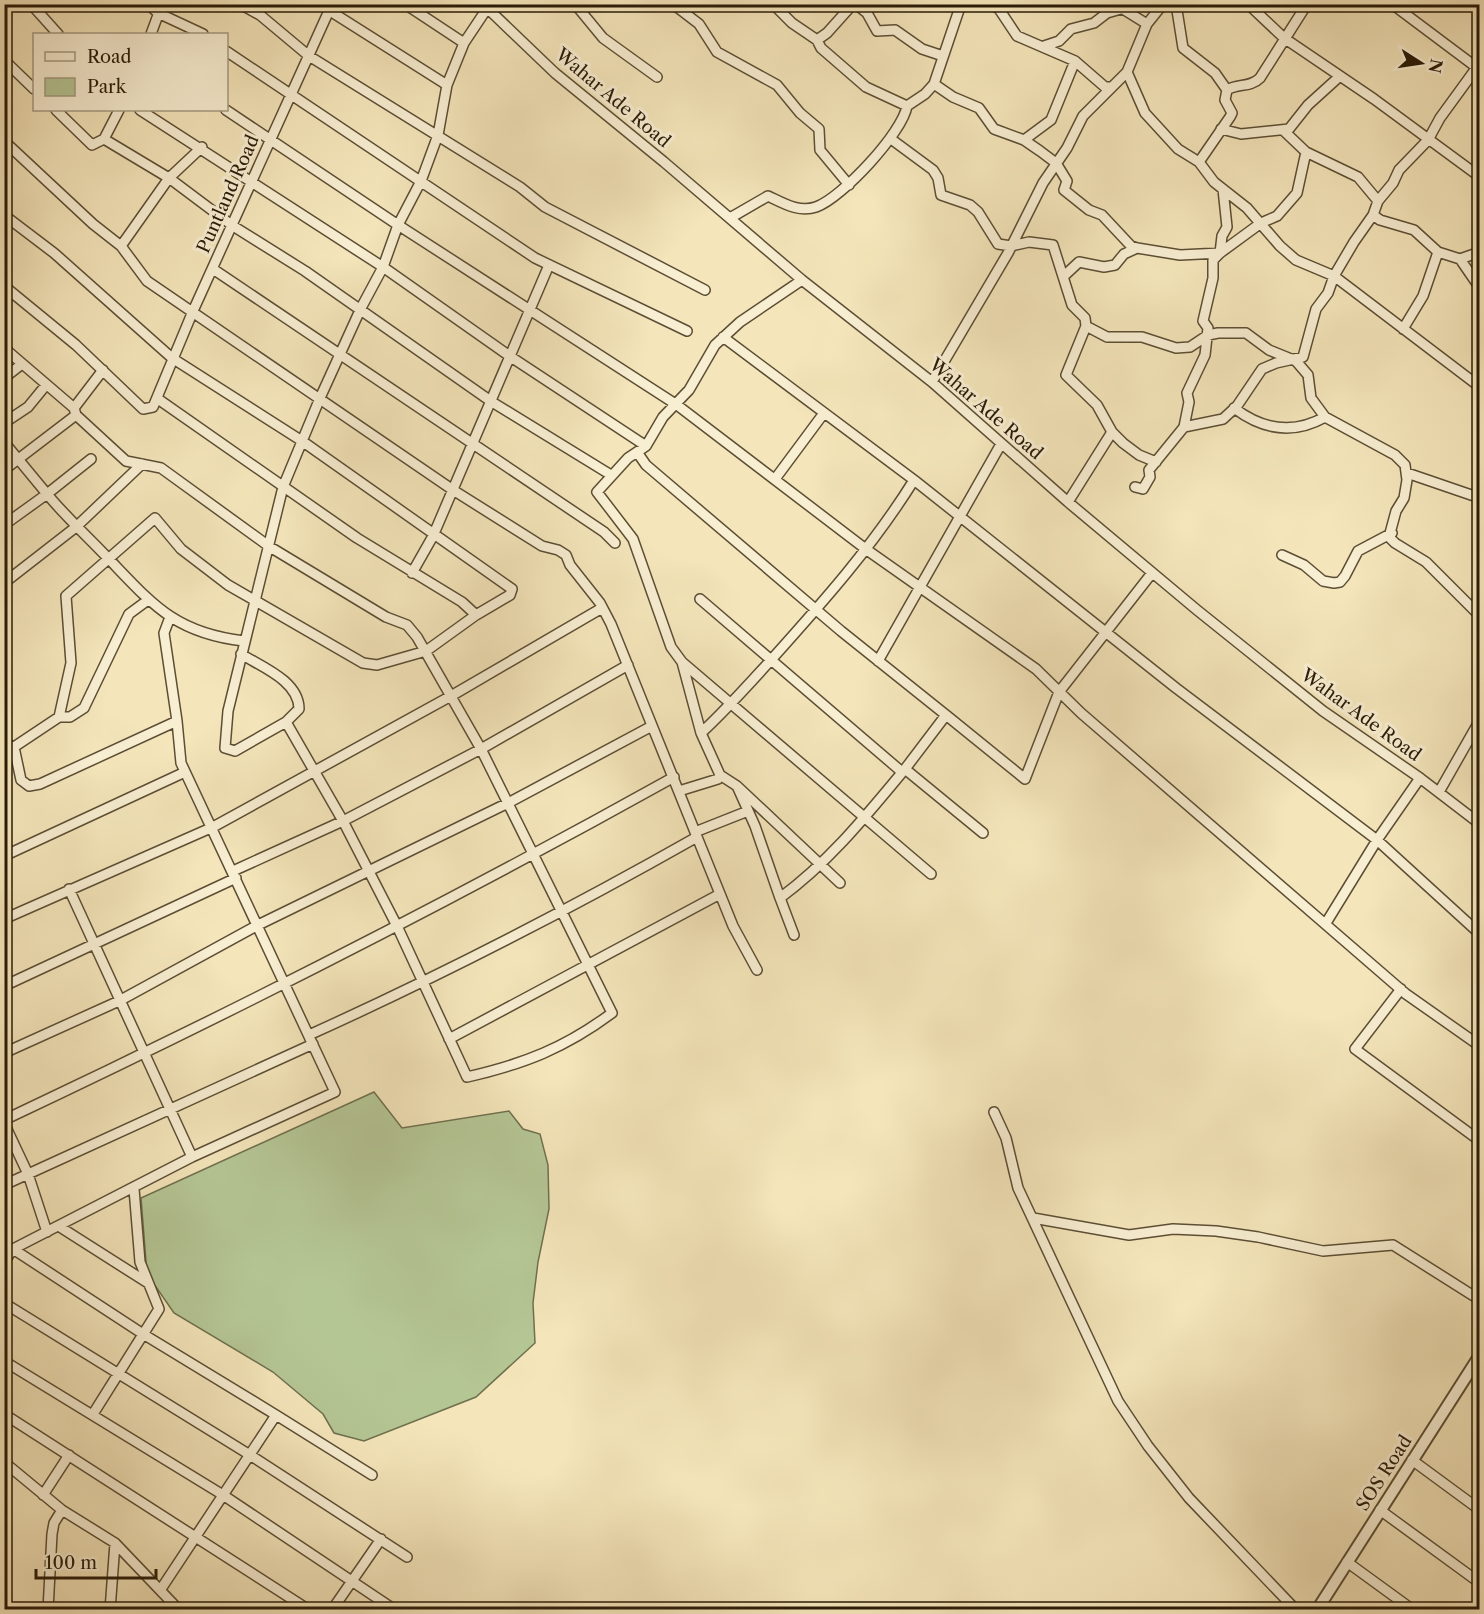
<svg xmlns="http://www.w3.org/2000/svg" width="1484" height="1614" font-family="'Libre Caslon Text',serif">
<rect width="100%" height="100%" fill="#f4e5ba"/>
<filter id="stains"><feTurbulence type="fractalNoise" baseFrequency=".00333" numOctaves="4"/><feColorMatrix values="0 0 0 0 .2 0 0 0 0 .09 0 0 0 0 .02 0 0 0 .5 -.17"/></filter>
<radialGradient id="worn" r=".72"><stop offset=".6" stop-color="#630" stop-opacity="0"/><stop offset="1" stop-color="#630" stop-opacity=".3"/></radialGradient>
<path fill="#b5c695" stroke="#6f704e" stroke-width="1.5" d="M374,1092L402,1128L509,1111L523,1129L540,1134L548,1165L549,1209L538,1262L533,1303L535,1343L476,1397L364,1441L334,1433L323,1414L273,1372L174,1313L147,1274L141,1198Z"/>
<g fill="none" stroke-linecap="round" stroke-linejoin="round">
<g stroke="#5c4e34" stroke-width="12">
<path id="minor" d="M31,4L58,34
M148,4L158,13L203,34
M240,4L260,15L309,56L520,187L545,207L705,290
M325,4L330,11L447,85
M405,4L464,43
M575,4L603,38L657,77
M673,4L699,24L717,52L777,85L800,113L819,129L820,150L849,185
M773,4L792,23L817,40L821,48L866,87L907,106
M856,4L867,13L877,31L895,30L922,49L943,56
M992,4L999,9L1017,36L1075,61L1105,87H1111
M1176,4L1183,48L1215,73L1227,90C1238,83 1250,88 1260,78L1307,4
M1248,4L1284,38L1374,99L1480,177
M1392,4L1480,70
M484,5L555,73L664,162L802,280L932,382L1068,502L1197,610L1323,711L1420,778L1480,824
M1118,6L1147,24
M4,11L10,4
M151,34L162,4
M817,40L827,33L853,4
M1044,46L1059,41L1071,29L1094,23L1107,13L1121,9
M226,51L535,258L687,331
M4,60L34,89
M1127,72L1145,113L1178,149L1199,162
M934,84L953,97L979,108L994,129L1024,140L1040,151L1056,163L1067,181L1064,190L1089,210L1102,215L1131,246L1137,248L1180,255L1220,253L1261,223L1277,216L1297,193L1306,152
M1227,90L1225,100L1232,113L1230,117L1199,162L1214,182L1247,208L1280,246L1296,260L1334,276L1480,387
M56,110L92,145L104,139L119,110
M140,110L383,267L511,357L646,446
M226,110L398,225L677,405L867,550L1036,669L1081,713L1406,994L1480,1046
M1221,129L1241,134L1289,129L1308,105L1340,76
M1284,131L1306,152L1358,177L1378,201
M104,139L169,178L233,226L305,271L492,402L611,475
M891,139L933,170L938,178L941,195L970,205L978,212L998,244L1011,246L1029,242L1053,245L1072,305L1085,318L1086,326L1107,337H1142L1176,348L1190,347L1208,335L1218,333H1246L1269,350L1296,361L1308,375L1311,398L1325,417L1395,455L1405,465L1407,480L1404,498L1396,511L1389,537L1395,543L1426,562L1480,616
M1024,140L1051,120L1075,61
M4,141L93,224L121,246L147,281L453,490L542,546L558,550L566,555L570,565L600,603L611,624L733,926L757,970
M4,215L54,253L172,358L302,441L512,589L510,595L476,615L426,651L377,665L363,663L228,585L181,549L155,518L66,596L71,663L59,717L14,747
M1373,215L1380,220L1414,230L1438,252L1460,259L1480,288
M730,218L768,196C783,203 799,213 816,207C842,198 903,132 907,106L925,94L934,84L961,4
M121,246L169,178L202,147
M1460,259L1480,252
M213,269L604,532L615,543
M1065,275L1079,262L1104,267L1115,265L1124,254L1137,248
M802,280L740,322L715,345L689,390L663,417L646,446L628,458L597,492L633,539L671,647L682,662L931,874
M4,286L76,345L143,409L153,407L193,311L332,4
M1086,326L1066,375L1097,405L1112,432L1123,443L1139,455L1156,462
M1403,329L1423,296L1438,252
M723,337L914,480
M4,348L74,408
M103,370L74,408L76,415L126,461L161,468L270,547L386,617L407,625L417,637L481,749L612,1013C565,1048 524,1064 467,1077L397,926L343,821L286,722L235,751L225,748L228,711L283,487L320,398L361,308L383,267L398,225L421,181L438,135L447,85L464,43L490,4
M4,378L22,364
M932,382L1008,253L1043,183L1067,148L1083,116L1127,72L1147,24L1163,4
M158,399L357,538L462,602L476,615
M1234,408C1263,430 1293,435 1325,417
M4,423L28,407L46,385
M1184,427L1223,419L1237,406L1262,369L1276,363L1303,357L1316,309L1328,293L1334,276L1354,242L1373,215L1378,201L1393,183L1399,170L1428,140L1440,118L1480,63
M4,442L47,494L4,525
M637,452L646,465L841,631L946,715
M91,459L47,494C66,517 87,536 107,557C153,605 175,633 244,641
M4,470L76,415
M1407,473L1480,498
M775,479L824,413
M1135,487L1143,489L1150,477L1149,470L1184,427L1189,402L1187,393L1205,355L1208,328L1203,321L1213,278V260L1220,253L1222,236L1227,227L1223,189
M1068,502L1112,432
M1282,555L1304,565L1323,581L1334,583L1340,582L1345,576L1358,551L1392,533
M412,573L433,536L549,265
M4,583L76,527L142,464
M700,599L902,772
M170,617L164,633L177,721
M241,654C262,667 299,681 299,709L286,722
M878,661L1001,444
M682,662L701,733
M59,717H70L84,708L129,614L148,600
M4,744L14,747L21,780L29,786L40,784L177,721L181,763L335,1092L192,1157L13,1249L4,1262
M737,786L720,775L701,733C726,710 748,685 771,660C823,602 873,546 914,480L1176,688L1377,840L1480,934
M679,791L718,779L720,775
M1439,792L1480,720
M695,832L748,811
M983,833L905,769L946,715L1025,779L1059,692L1152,573
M4,856L185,772
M233,871L343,821L481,749L628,665
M69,889L192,1157
M780,898L755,826L737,786L840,883
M4,919L213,827L451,696L602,608
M1326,923L1377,840L1420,778
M794,935L780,898C829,862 866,816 905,769
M4,986L236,878
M1401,989L1355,1049L1480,1141
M309,1035C442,975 570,909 697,837
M449,1039L720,894
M4,1053L119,1001L258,925L508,803L652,726
M994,1112L1006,1138L1018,1188L1118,1401L1148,1446L1189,1498L1296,1610
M4,1120C231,1013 455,899 674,777
M4,1123L28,1174L47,1232
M4,1185L313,1044
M1033,1218L1129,1235L1173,1229L1216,1231L1258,1237L1323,1251L1393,1245L1480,1300
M60,1227L148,1283
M10,1250L13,1249L143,1334L276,1415L161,1589
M4,1303L250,1455L407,1557
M4,1361L223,1495L395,1610
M4,1414L309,1610
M93,1414L159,1309L140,1262L134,1189
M276,1415L372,1475
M1412,1460L1480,1510
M4,1462L62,1510L115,1543L179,1610
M43,1495L69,1455
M1380,1510L1480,1583
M1347,1562L1413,1610
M48,1610L52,1534L54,1523L62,1510
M110,1610L115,1543
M332,1610L381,1539"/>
</g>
<g stroke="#5c4e34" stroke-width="14">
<path id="tertiary" d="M1317,1610L1480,1355"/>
</g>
<use href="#minor" stroke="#f8eed2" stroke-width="9"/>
<use href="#tertiary" stroke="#f8eed2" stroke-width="10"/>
</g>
<g text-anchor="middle" stroke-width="6" stroke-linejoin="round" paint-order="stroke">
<g font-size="18" fill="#291b07" stroke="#f8eed2">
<text transform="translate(613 98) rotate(40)" y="6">Wahar Ade Road</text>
<text transform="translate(228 194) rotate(-66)" y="6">Puntland Road</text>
<text transform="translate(986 409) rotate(41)" y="6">Wahar Ade Road</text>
<text transform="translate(1361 715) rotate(36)" y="6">Wahar Ade Road</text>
<text transform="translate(1384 1473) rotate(-57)" y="6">SOS Road</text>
</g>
</g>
<rect width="1484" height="1614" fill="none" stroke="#f4e5ba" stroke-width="24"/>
<rect x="6" y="6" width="1472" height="1602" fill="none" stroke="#291b07" stroke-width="3"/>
<rect x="12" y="12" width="1460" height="1590" fill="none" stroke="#291b07" stroke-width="1.5"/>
<rect x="33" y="33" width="195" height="78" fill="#f8eed2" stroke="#a59a81" stroke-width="1.5"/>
<rect x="45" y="52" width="30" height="9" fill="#f8eed2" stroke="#a59a81" stroke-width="1.5"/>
<text x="87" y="63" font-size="18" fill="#291b07">Road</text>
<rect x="45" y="78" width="30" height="18" fill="#b5c695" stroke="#a59a81" stroke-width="1.5"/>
<text x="87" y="93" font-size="18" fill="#291b07">Park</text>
<g transform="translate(1421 63) rotate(102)" stroke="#f8eed2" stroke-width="4.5" paint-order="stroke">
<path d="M0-4.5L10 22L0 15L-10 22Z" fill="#291b07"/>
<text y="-9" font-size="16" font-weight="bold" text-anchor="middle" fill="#291b07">N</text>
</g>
<path d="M36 1569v9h120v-9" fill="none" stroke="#291b07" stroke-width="3"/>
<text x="45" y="1569" font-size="18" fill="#291b07" stroke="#f8eed2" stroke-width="4.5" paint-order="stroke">100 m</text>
<rect width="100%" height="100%" filter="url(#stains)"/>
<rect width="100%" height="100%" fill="url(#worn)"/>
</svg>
